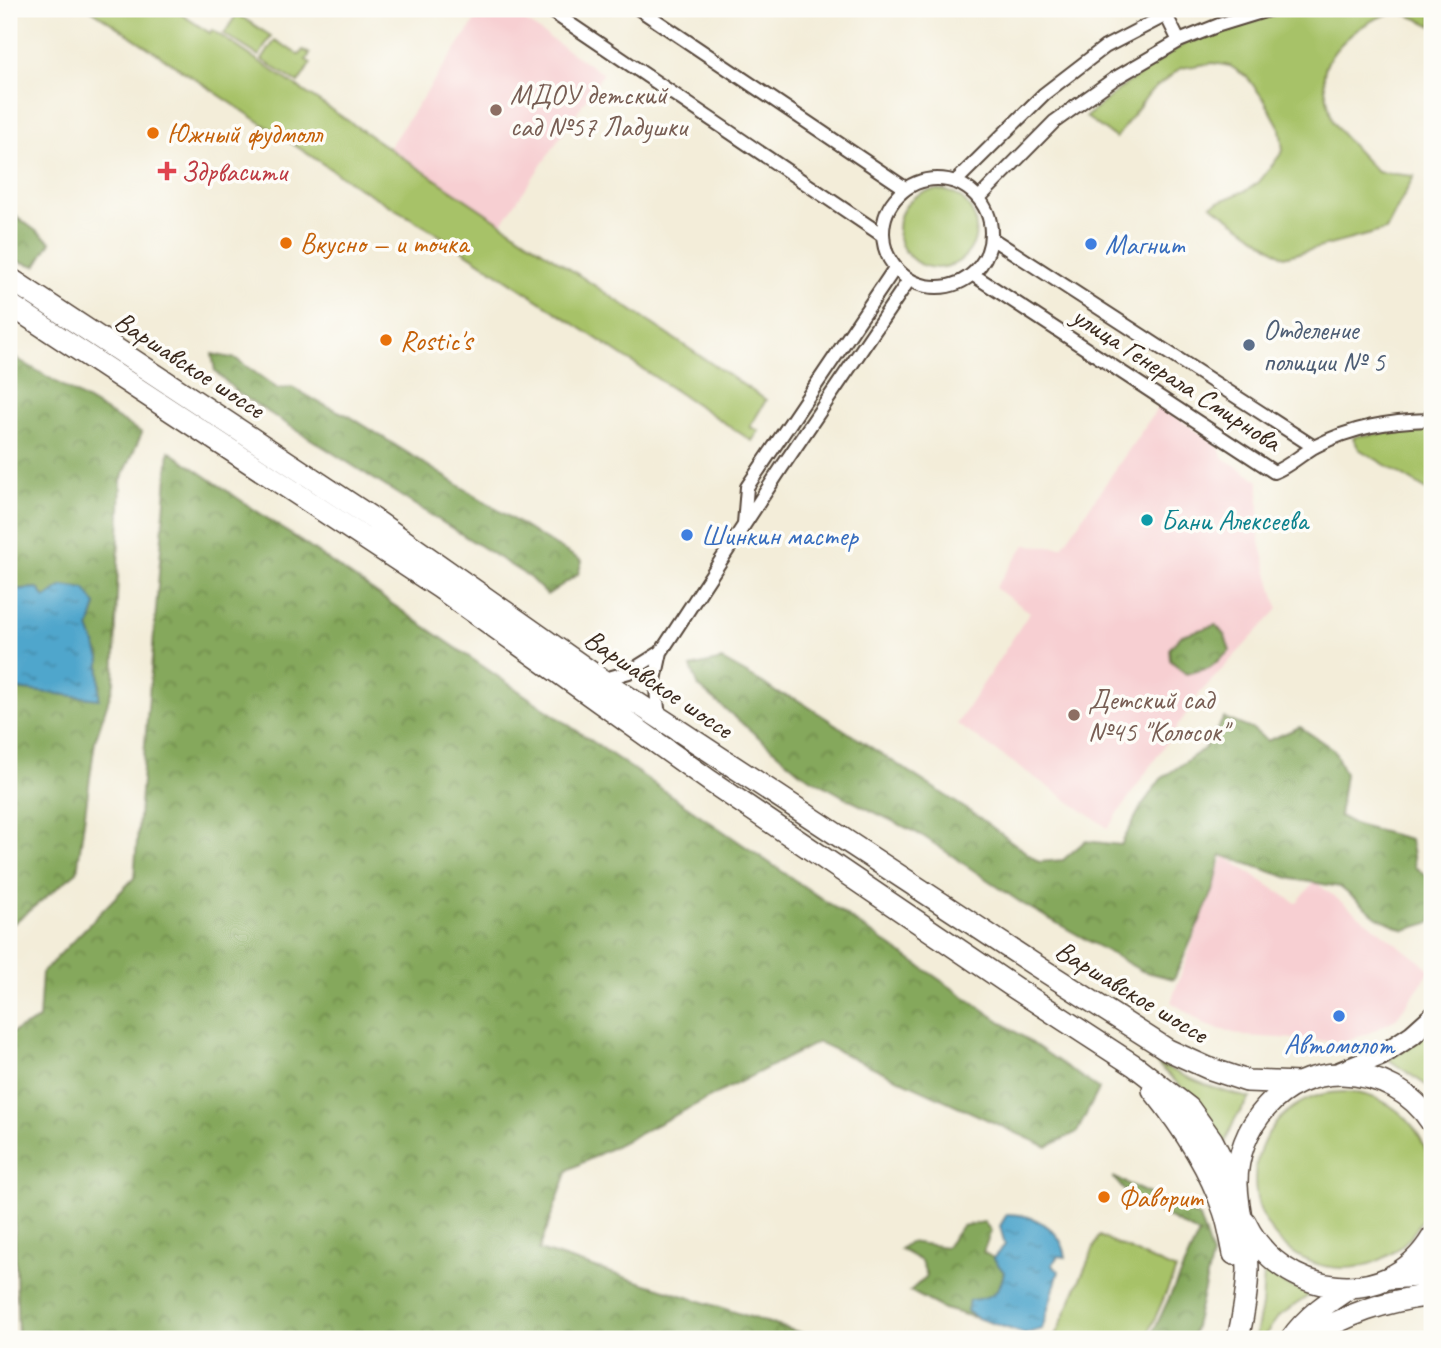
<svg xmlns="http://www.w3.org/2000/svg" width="1441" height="1348" font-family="Caveat,sans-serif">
<defs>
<pattern id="forest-crowns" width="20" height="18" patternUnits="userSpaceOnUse" patternTransform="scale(1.75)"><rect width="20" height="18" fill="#85a85c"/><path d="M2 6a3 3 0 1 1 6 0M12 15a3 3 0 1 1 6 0" fill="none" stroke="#6e894b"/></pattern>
<pattern id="water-ripples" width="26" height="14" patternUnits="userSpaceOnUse" patternTransform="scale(1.75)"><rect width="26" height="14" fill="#4fa6cc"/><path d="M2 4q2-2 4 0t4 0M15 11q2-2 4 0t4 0" fill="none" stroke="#4387a5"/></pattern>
</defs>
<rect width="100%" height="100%" fill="#fdfcf7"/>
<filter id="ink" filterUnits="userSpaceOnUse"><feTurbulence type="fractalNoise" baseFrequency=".0143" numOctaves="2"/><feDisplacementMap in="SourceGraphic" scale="14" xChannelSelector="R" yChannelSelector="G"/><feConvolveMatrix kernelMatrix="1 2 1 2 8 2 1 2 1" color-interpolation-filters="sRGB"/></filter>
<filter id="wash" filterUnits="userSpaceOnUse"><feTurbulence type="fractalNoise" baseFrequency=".00686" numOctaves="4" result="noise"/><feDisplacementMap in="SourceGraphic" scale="28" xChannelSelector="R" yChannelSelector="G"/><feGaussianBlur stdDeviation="1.57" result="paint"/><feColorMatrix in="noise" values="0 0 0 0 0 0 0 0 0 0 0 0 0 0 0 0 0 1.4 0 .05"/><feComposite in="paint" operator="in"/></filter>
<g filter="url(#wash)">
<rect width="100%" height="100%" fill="#f3edd9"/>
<path fill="#f7cfd2" d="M483,9H507L603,74L502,223L389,147Z
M1159,406L1218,445L1222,457L1259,481V539L1278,609L1201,692L1108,828L957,724L1030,612L995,588L1025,545L1062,547Z
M1223,858H1227L1296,903L1315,882L1431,970L1396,1019L1369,1033L1344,1042L1245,1036L1208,1026L1171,1002Z"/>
<path fill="#a7c268" stroke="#717643" stroke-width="2" d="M90,9H173L210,33L212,30L766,400L750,427L759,431L752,441L439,235L353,184Z
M1306,9H1432V26C1422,21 1409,13 1397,13C1372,13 1324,50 1324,76C1324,89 1329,107 1332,119C1336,131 1367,161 1377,172L1414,176L1386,230L1284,257L1211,205L1247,190L1259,182L1283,151L1280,128L1265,101L1247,77L1230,66L1213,63L1181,68L1150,92L1116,138L1086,117L1122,87L1187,42L1283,12Z
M237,14L271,36L259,56L224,34Z
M275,40L299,55L303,50L310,54L306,60L311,63L298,83L262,60Z
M898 229a39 39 0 1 1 78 0a39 39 0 1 1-78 0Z
M1432,428V493L1359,449L1353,438L1357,436Z
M1432,1030V1072L1429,1087L1389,1060Z
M1155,1062C1186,1077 1215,1091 1250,1098L1235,1119L1224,1145C1203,1108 1186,1090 1155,1062Z
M1255 1180a88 88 0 1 1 176 0a88 88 0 1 1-176 0Z
M1099,1236L1176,1270L1146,1339H1054Z
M1264,1272L1287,1285L1311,1294L1279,1316L1262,1339H1255L1262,1306Z"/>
<path fill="url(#forest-crowns)" stroke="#60693d" stroke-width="2" d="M9,211L51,242L36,266L9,259Z
M9,354L142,433L121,480L114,683L95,741L77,872L9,927V688L99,698L100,658L89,628L96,605L45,598L38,588L9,590Z
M212,354L236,359L278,389L292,387L320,403L349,416L539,536L582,561L578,574L547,595L529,577L238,393L215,371Z
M169,451L1099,1089L1077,1132L1047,1147L818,1042L568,1170L539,1250L820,1339H18L9,1034L39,1019L42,973L134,878Z
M1216,625L1225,636L1230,651L1209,668L1186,674L1170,660L1169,649L1182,635Z
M722,660L763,683L777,693L796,699L829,720L980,818L1039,862L1063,860L1085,841L1121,845L1142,805L1161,779L1205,748L1224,718L1254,730L1267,741L1300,727L1334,750L1345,774L1339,816L1356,825L1410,839L1415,867L1432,880V922L1405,930L1377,917L1340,887L1293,879L1221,855L1214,889L1174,979L1142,971L1023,904L923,836L850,800L800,772L699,687L691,667Z
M1113,1177L1199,1217L1212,1256L1192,1339H1150L1199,1234L1129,1196Z
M984,1222L991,1231L983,1252L993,1258L1004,1272C1000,1297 985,1297 967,1311L977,1318L944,1309L910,1291L927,1276L921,1261L900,1249L909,1242L946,1247L962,1226Z"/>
<path fill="url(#water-ripples)" stroke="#456875" stroke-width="2" d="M63,586L85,589L96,605L89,628L100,658L99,699L9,688V590L38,588L45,598Z
M1007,1214C1034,1214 1061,1228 1066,1257L1058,1256L1052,1265L1059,1271L1042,1329L1025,1334L977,1318L967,1311L969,1300C990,1299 1001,1293 1004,1272L993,1258L1005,1245L1000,1226Z"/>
</g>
<g filter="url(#ink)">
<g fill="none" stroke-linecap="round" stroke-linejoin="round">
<g stroke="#57473a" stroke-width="16">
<path id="street" d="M548,9L882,235
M639,9L905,188
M1166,15L1179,41
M883 233a54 54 0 1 1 108 0a54 54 0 1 1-108 0Z
M955,182L1044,94L1105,47L1178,9
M979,198L1054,122L1114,79L1179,41L1219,25L1271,9
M991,238L1314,447
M972,274L1274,472C1290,466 1301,454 1316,446C1352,427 1389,421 1429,420L1432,413
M744,524L747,487L895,268
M602,680L629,672L661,652
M659,718L655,680L661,652L782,467L909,280"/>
</g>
<g stroke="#57473a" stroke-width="23">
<path id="secondary" d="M1335,1074L1382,1055L1412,1035L1432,1017"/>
</g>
<g stroke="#57473a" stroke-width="24">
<path id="primary" d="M9,278L372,518L602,680L1032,963L1168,1050L1208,1068L1247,1081L1299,1083
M9,304L440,588L710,781L1015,988L1135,1066L1189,1108L1212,1140L1237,1189
M1153,1090C1182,1126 1209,1167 1224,1211C1229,1225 1231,1240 1234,1254
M1245,1222C1280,1297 1387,1313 1432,1238
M1389,1278L1432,1275
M1238,1339C1243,1317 1247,1293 1248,1270C1248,1242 1238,1214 1237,1185C1236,1127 1281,1073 1342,1074C1379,1075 1412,1092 1432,1123
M1291,1339C1307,1316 1328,1302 1351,1287
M1306,1339C1347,1314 1384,1301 1432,1295"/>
</g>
<use href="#street" stroke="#fff" stroke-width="12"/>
<use href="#secondary" stroke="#fff" stroke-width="19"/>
<use href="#primary" stroke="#fff" stroke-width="21"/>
</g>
</g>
<g fill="#8d6e63" stroke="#fdfcf7" stroke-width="2.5">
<circle cx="496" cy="110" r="7"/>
<circle cx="1074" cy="715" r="7"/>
</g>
<g fill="#e8710a" stroke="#fdfcf7" stroke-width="2.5">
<circle cx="153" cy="133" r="7"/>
<circle cx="286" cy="243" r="7"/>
<circle cx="386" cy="340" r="7"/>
<circle cx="1104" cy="1197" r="7"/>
</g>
<path fill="#e0444e" stroke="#fdfcf7" stroke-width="2.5" d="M163.5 160.5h7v7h7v7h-7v7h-7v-7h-7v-7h7z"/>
<g fill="#3f7fe0" stroke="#fdfcf7" stroke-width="2.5">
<circle cx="1091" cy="244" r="7"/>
<circle cx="687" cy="535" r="7"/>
<circle cx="1339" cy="1016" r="7"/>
</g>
<circle fill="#5c6f8a" stroke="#fdfcf7" stroke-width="2.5" cx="1249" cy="345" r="7"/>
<circle fill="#0f9aa8" stroke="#fdfcf7" stroke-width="2.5" cx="1147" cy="520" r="7"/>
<g text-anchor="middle" stroke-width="7" stroke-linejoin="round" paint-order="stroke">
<g font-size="28" fill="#785e54" stroke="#fdfcf7" text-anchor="start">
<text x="510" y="104">МДОУ детский<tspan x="510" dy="32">сад №57 Ладушки</tspan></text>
<text x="1088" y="709">Детский сад<tspan x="1088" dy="32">№45 "Колосок"</tspan></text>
</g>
<g font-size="28" fill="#c56008" stroke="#fdfcf7" text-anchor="start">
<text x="167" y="143">Южный фудмолл</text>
<text x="300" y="253">Вкусно — и точка</text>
<text x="400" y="350">Rostic's</text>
<text x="1118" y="1207">Фаворит</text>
</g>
<g font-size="28" fill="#be3a42" stroke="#fdfcf7" text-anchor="start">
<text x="181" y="181">Здрвасити</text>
</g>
<g font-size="28" fill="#366cbe" stroke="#fdfcf7" text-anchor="start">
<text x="1105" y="254">Магнит</text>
<text x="701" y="545">Шинкин мастер</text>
<text x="1339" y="1054" text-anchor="middle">Автомолот</text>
</g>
<g font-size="28" fill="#4e5e75" stroke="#fdfcf7" text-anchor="start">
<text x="1263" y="339">Отделение<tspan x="1263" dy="32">полиции № 5</tspan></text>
</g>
<g font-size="28" fill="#3b2a1e" stroke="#fdfcf7">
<text transform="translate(190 364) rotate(33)" y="10">Варшавское шоссе</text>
<text transform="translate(1177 378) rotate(33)" y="10">улица Генерала Смирнова</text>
<text transform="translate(659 683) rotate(34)" y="10">Варшавское шоссе</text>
<text transform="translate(1132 991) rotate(31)" y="10">Варшавское шоссе</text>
</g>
<g font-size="28" fill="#0d838f" stroke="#fdfcf7" text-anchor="start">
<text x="1161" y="530">Бани Алексеева</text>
</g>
</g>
<rect width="1441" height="1348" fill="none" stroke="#fdfcf7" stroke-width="35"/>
</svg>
